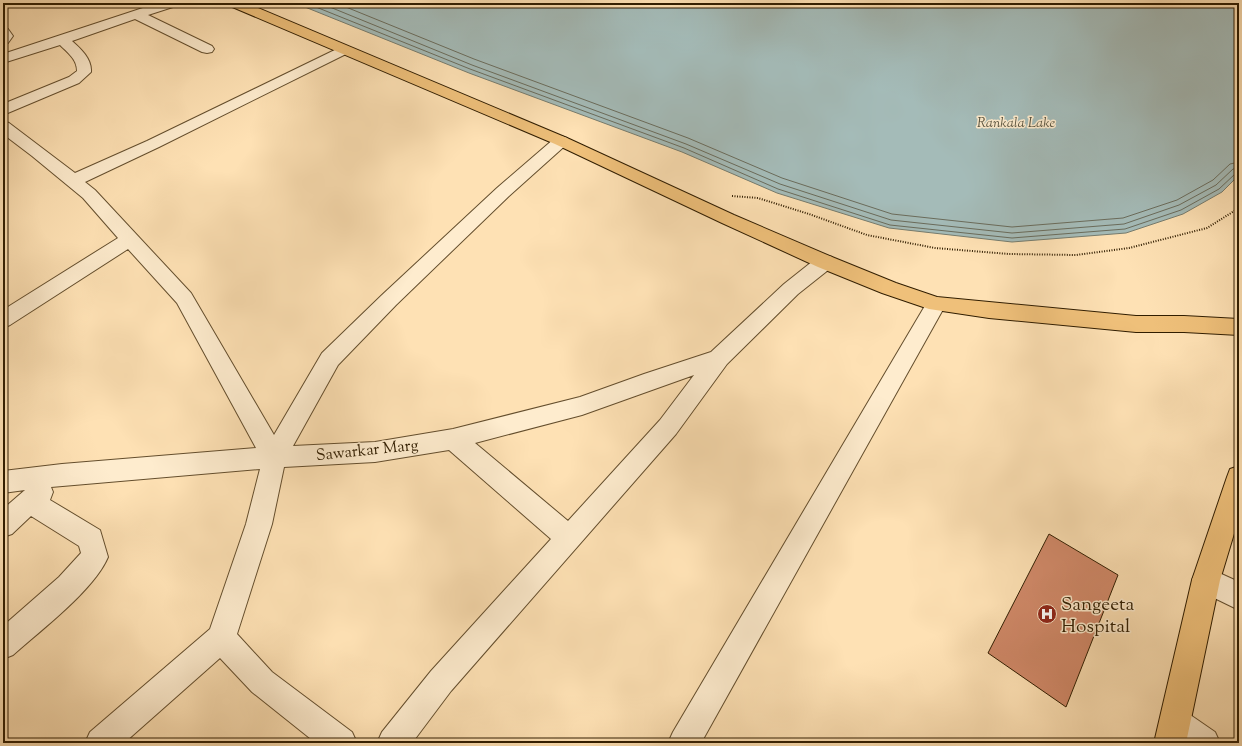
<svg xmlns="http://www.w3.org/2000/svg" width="1242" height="746" font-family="'Sorts Mill Goudy',serif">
<rect width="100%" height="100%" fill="#fee1b4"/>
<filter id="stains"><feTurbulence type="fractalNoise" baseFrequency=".005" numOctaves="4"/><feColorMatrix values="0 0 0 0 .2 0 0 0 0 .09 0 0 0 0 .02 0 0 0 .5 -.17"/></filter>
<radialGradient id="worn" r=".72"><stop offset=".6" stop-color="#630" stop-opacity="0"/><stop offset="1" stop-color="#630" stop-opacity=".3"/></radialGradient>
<path fill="#a4bbb8" stroke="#767c6e" d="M295,3H1239V175L1222,192L1183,214L1126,233L1012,242L889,228L777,193L682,152L469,73Z"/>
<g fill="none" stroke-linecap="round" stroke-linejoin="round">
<path stroke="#6a6c5c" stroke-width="1" d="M306,3L470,69L684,148L778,189L890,225L1012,238L1125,229L1181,210L1219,189L1235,174L1239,173
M320,3L472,65L686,144L780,184L891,220L1012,233L1124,224L1179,205L1216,185L1233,169L1239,168
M336,3L474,59L688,138L782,178L892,214L1012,227L1123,218L1177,200L1213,180L1230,164L1239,162"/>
</g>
<path fill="#d18969" stroke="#301d00" d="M1049,534L1118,575L1066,707L988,653Z"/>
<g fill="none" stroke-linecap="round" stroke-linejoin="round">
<g stroke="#644e2d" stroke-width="2">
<path id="minor" d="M158,3H177L176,6L148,15L212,46L214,49L212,52L207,53L202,52L135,19L72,41C81,49 92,59 91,72L79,83L3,115V104L69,77L77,71C77,59 67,52 60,45L3,63V54Z
M3,28L8,29L13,36L8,43L3,44Z
M343,46L348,47L350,50L348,53L159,147L85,182L95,190L191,293L274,435L322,353L382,295L497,188L555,138L561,136L567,138L569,141L567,144L509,196L396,305L338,365L293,446L375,442L453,429L580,397L644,374L711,352L784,284L818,257L825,255L832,257L835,262L832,267L798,294L727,364L676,434L451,691L412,743H377L382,732L431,671L551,539L449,450L375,462L284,467L272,524L237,634L272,672L352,732L357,743H316L252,692L220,658L124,743H85L90,732L210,629L246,524L260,469L51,487L53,492L50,500L100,530L108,557C94,590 41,630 13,655L3,659V626L59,577L81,553L79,546L31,516L12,534L3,537V509L25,490L3,493V471L62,464L256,448L177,303L128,249L10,325L3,328V310L118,238L83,198L32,156L3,134V121L9,123L75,173L147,141ZM694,375L660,420L568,521L475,443L582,415Z
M936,297L943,299L946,304L701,743H668L673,732L929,299Z
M1206,567L1239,582V610L1196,589L1192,580L1196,571Z
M1175,708L1186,712L1215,732L1220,743H1177L1164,734L1160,723L1164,712Z"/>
</g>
<g stroke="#301d00" stroke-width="2">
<path id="major" d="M229,3H246L567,138L734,215L832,257L896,283L937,297L1136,316H1184L1239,319V335L1184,332H1136L989,318L929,309L882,293L818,267L722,223L555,144L230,6Z"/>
</g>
<g stroke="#301d00" stroke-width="2">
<path id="highway" d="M1239,466V517L1220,580L1186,743H1154L1192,580L1227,477L1230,469Z"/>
</g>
<path stroke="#301d00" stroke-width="2" stroke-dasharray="1 1.5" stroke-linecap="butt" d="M732,196L758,198L809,214L867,235L935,248L1009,254L1076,255L1129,248L1207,228L1239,208"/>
<use href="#minor" fill="#feecce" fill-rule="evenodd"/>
<use href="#major" fill="#efc07a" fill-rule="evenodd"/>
<use href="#highway" fill="#efc07a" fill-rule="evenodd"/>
</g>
<defs>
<g id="hospital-disc" transform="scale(1)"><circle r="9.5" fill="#8f2418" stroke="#feecce"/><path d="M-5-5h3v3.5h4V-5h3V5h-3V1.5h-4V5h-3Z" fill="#fff"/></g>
</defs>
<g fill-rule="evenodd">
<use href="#hospital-disc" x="1047" y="614"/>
</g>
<g text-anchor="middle" stroke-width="3" stroke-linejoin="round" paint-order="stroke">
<g font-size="14" font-style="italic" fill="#595440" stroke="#feecce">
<text x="1016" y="127">Rankala Lake</text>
</g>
<g font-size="16" fill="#301d00" stroke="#feecce">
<text transform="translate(367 449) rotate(-6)" y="6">Sawarkar Marg</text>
</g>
<g font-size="19" fill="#301d00" stroke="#feecce" text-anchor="start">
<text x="1061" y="610">Sangeeta<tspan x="1061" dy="22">Hospital</tspan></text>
</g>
</g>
<rect width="1242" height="746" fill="none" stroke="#fee1b4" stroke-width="16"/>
<rect x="4" y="4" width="1234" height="738" fill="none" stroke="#301d00" stroke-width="2"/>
<rect x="8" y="8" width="1226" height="730" fill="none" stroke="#301d00"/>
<rect width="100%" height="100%" filter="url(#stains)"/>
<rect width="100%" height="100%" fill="url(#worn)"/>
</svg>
